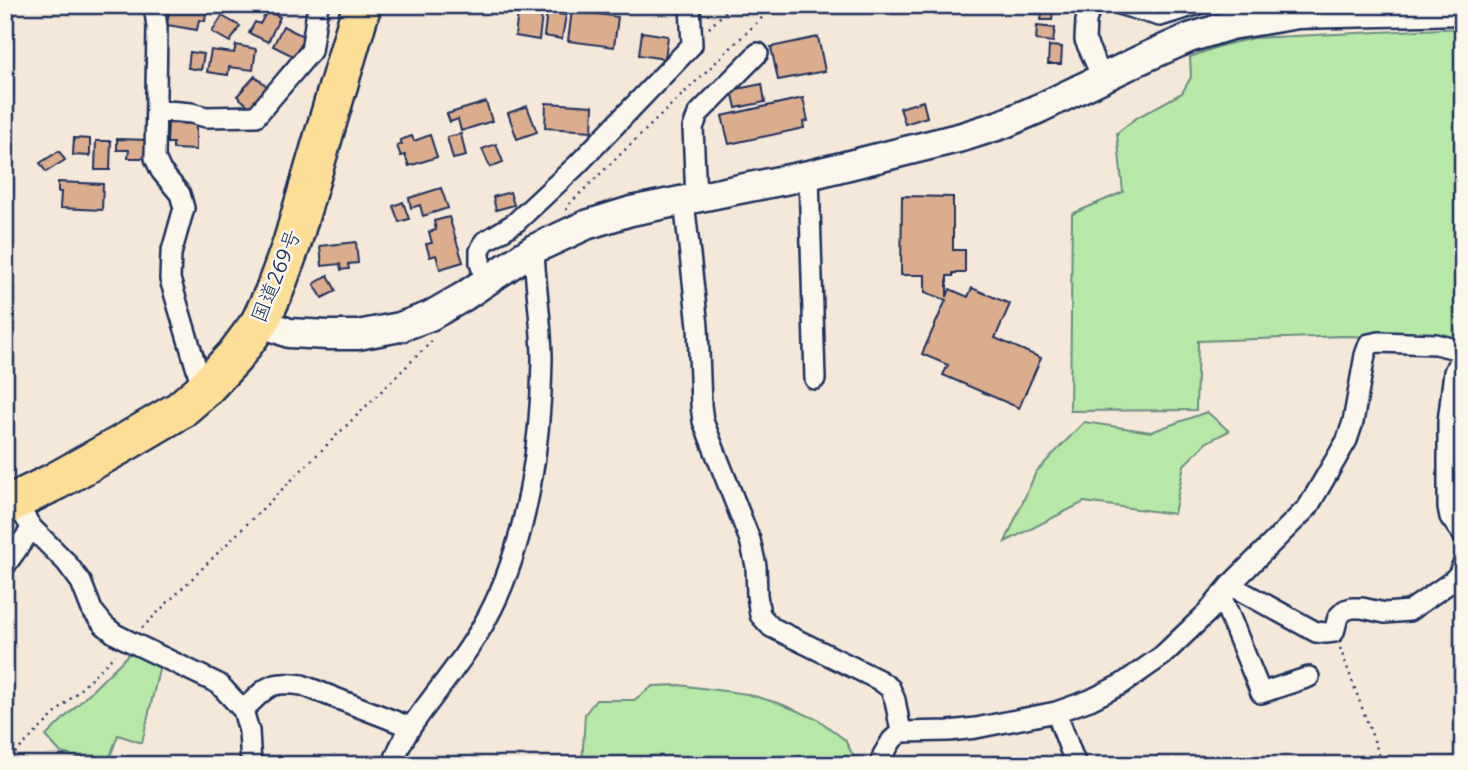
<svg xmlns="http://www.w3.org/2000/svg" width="1468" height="770" font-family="Delius,'Klee One',sans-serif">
<rect width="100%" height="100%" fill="#f5e8d9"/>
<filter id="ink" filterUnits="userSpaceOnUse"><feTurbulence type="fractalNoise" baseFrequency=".0143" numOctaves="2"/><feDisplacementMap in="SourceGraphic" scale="14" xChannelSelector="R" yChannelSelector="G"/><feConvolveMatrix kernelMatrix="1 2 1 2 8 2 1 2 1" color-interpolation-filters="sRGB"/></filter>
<g filter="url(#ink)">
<path fill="#b7e8a7" stroke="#698c82" stroke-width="2" d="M1463,28V335L1458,340L1345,336L1198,341L1196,410L1070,411L1072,214L1123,192L1117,133L1136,118L1182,93L1191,77L1190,57L1220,46L1253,38Z
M1207,412L1229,431L1207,442L1184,465L1174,514L1084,502L1005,542L1036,472L1084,422L1151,432Z
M132,651L160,665L142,743L118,735L107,765L61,753L46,736Z
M679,685L747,694L781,704L819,720L845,740L858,765H582L585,714L596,700H634L653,686Z"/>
<path fill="#dcad8d" stroke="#1b2f5e" stroke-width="2" d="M190,5L207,7L205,21L199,20L197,30L167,25L170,6L189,9Z
M519,5L543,6L539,40L515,36Z
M1029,5H1061V11L1053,10L1052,20H1041L1042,14L1028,13Z
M572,10L618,17L614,47L568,41Z
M267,11L280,17L268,42L249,33L255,22L260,24Z
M547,12L566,15L562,39L544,36Z
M222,16L240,26L230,42L212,32Z
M283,26L305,37L295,57L273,46Z
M1037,26L1055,28L1053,42L1036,40Z
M642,32L668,36L665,59L639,55Z
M818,37L825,71L778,80L771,47Z
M236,45L256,49L253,70L229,67L228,75L207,72L211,50L234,53Z
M1049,46L1062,47L1061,64H1048Z
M190,52L204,54L201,70L188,68Z
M255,76L269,88L251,108L237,96Z
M762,84L765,102L736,108L732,90Z
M803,98L808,121L803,122L804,128L729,144L722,116Z
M923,101L927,117L905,124L900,108Z
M486,102L492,121L461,131L458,119L450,122L447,114Z
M546,103L593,106L592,131L545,128Z
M527,106L537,132L517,139L508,113Z
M168,123L196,124V150L173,149V143H167Z
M461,134L466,156L453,159L447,137Z
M430,135L437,157L409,166L405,155L401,156L397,146L402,144L400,140L412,136L414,141Z
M74,138L90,139V156L73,155Z
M117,139L150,140L149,158H128L129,150H117Z
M96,141H111L110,170H95Z
M496,144L503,162L490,167L482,149Z
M59,151L65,160L46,172L40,163Z
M58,182L103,184L102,210L60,208L61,192H58Z
M441,188L448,208L423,216L420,205L411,208L409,198Z
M510,192L514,205L496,210L493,197Z
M902,196L953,197V250H965V273H953V276H947V297L950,289L968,297L972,288L1010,304L995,338L1041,358L1019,408L943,375L948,365L922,354L946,300L925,292V275H901Z
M403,202L409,219L399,222L393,206Z
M449,217L463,262L440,269L436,255L430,257L426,244L432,243L429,232L436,230L434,221Z
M356,242L358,263L348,264L349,269L341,270L340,264L322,266L320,246Z
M328,275L336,291L322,298L314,284Z"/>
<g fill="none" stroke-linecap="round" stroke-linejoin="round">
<g stroke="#1b2f5e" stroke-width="24">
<path id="street" d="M154,5L157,27L155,158L161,171L180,194L184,208L171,254L170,279L203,390
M1091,5L1086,21L1085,40L1103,79
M1122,5L1160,16L1196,5
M156,110L191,113L206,117L256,116L311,51L318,5
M809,175L815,379
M696,199L693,128L698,114L758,53
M684,201L698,326L701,405L703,421L750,540L756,566L757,595L760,615L771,627L879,680L890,688L895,700L901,732
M486,282L480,263V251L484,242L515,223L577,165L692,45L690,5
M1463,352L1454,372L1448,422V507L1450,517L1463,535
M15,502L32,528L66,562L81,582L92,610L104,625L115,634L129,641L219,684L243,710L249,731L251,765
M5,566L32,528
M1230,585L1316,632L1326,633L1334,632L1338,617L1345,610L1352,608H1362L1385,613L1409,611L1451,582L1458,575L1463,564
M1221,595L1261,693L1309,677
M243,710C267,688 268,680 302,685L410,727
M1056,712L1076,765
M393,765C400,739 417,718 433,697C452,672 472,646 487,618C527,545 541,443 542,360C542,323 535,286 534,249
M880,765L883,755L892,740L901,732L949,731L976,728L1056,712L1090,700L1122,684L1162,656L1208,612L1230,585L1308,507L1347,440L1353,422L1365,355L1369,344L1379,342L1436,344L1463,351"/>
</g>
<g stroke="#1b2f5e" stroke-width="33">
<path id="secondary" d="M260,322L289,333L328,335H358L400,327L430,316L463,297L534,249L586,225L631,211L809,175L962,137L1003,124L1040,108L1146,57L1189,38L1231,25L1298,14L1463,10"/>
</g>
<g stroke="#1b2f5e" stroke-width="42">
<path id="highway" d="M5,506L56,481L124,443L180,410L203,390L234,357L260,322L274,292L292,243L362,5"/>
</g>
<path stroke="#1b2f5e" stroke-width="2.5" stroke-dasharray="2 5" stroke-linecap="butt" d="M709,28L732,5
M566,210L568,205L775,5
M142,628L433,340
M1340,648L1383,765
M5,763L115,655
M1460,765L1463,764"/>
<use href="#street" stroke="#fbf7ec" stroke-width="19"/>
<use href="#secondary" stroke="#fbf7ec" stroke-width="28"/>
<use href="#highway" stroke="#fdde96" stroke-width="37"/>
</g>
</g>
<g text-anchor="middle" stroke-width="5" stroke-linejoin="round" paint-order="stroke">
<g font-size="21" fill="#1b2f5e" stroke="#fbf7ec">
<text transform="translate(276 276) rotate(-68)" y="7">国道269号</text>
</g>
</g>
<rect width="1468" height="770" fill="none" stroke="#fbf7ec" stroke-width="28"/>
<rect x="14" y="14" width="1440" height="742" fill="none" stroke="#1b2f5e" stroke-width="2.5" filter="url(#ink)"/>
</svg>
